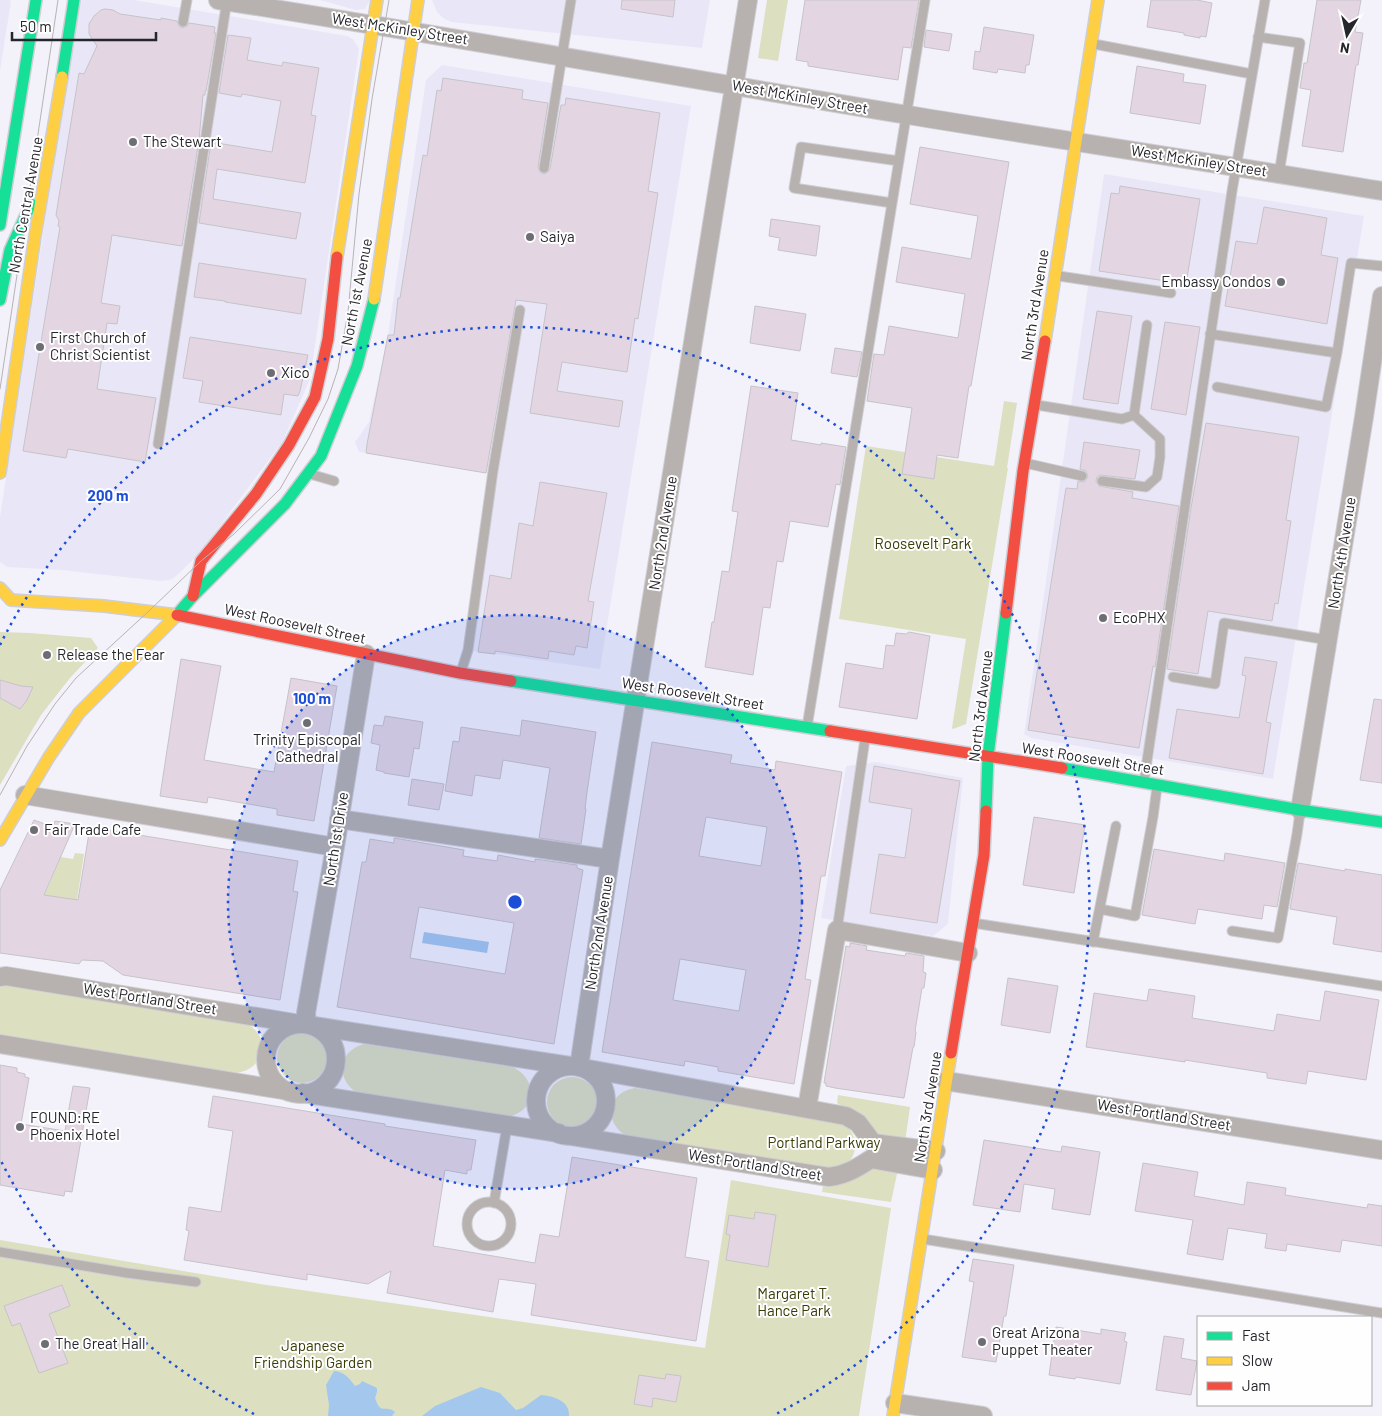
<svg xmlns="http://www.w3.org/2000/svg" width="1382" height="1416" font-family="Barlow,sans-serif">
<rect width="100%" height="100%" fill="#f3f2fa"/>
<path fill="#e9e7f7" d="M0,0H10L11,2L0,70Z
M82,0H134L347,36L353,39L359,49L310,379L283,441L199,554L174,578L169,580L160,581L61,570L7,567L0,562V517L77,10Z
M320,0H370L365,9L356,10Z
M432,0H710L702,48L451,22L443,18L437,12Z
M442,65L691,106L600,669L468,650L493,471L359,452L355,442L369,422L388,335L426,80Z
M1104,174L1364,216L1273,779L1031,738L1024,734Z
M876,762L963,778L948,924L933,936L821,918L846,766Z"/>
<path fill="#dcdfc0" d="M767,0H788L778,61L758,58Z
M1004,401L1017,403L1007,468H1008L966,724L953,729L952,728L966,639L839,619L866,446L994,466Z
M0,632L30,633L91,638L98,648L70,678L41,715L0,785Z
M75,853L84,854L77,900L42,901L61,857L73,859Z
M0,983L247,1024C274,1039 263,1072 233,1073L0,1036Z
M277 1058a25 25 0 1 1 50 0a25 25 0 1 1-50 0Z
M364,1044L513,1067C539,1080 536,1112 507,1117L357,1093C335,1078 338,1051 364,1044Z
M547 1102a25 25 0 1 1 50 0a25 25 0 1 1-50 0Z
M635,1088L840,1120C863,1136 860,1166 830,1170L628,1137C603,1123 606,1093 635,1088Z
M838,1095L910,1107L905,1142L874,1135L850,1111L837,1103Z
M875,1167L898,1169L891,1202L822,1192L823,1186C844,1189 856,1172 875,1167Z
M731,1180L891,1208L859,1416H0V1240L260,1284L705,1348Z"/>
<path fill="#a4c8ed" d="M424,932L489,942L487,953L422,943Z
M334,1371C345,1372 349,1378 355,1386L360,1384L362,1381L377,1388V1392L375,1398C381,1416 385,1404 395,1412L392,1416H328L329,1405L326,1385Z
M481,1387L500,1393L516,1410L523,1408L541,1395C554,1396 570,1401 569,1416H422L435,1406Z"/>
<path fill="#e3d6e2" stroke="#c6c3c8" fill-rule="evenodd" d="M622,0H675L673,17L621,9Z
M805,0H919L911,48L903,47L898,80L808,66V62L796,60Z
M1151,0H1197L1212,3L1206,37L1200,36V38L1184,35V33L1147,27Z
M1317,0H1361L1355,32L1363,33L1358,65H1356L1343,152L1302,146L1311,90L1300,88L1304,63H1307Z
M105,9L113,10L120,14L161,20V18L177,21L179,26L182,28L187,26L189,23L215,27L214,33H216L206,91H205V95H203L199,140L182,246L112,235L101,303L120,306L117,324L107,323L97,389L156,398L145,462L68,449L66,458L23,451L60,227L58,226L59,221L56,215L79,73L84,74L97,46L89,34V24L94,16L101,10Z
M984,27L1034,35L1029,65H1026L1025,73L998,69L997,73L973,69L975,51L980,52Z
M926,30L952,34L949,51L924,47Z
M228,35L251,38L247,60L282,66L283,62L319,68L311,115L316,116L305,183L217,169L213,199L301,213L296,239L199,223L211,142L272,152L281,101L242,94L241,97L219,93Z
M1137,66L1184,74L1183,82L1206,85L1200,124L1130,113Z
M443,78L523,90L522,99L548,103L538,167L540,172L544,174L548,172L550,169L561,105H565L566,98L660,113L648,191L658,193L638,319L635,318L627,372L562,362L557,391L623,401L619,427L530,413L547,304L516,300L486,473L366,453L367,444L388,335H394L398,298H400L423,155L427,156L437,90L441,91Z
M920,147L1009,162L971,386H969L958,458L937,455L934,479L902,474L912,408L867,401L874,354L884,355L889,326L958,338L965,294L896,282L902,247L971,259L978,216L910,204Z
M1120,186L1200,199L1186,284L1099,271L1111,193L1119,194Z
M1264,207L1327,218L1321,255L1338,258L1327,324L1225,306L1236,241L1257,244Z
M771,219L820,226L816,256L778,250L780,238L769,236Z
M199,263L306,279L301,314L225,302V301L194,297Z
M755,306L806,314L800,351L750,343Z
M1097,311L1132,316L1118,404L1083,399Z
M1165,322L1200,327L1186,415L1151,409Z
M190,337L308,355L300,391L298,396L284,394L281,415L199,402L203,381L183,378Z
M835,348L862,352L857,377L831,373Z
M751,386L798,393L791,440L821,445V443L846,447L840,485L836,484L828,527L790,521L783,562L777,561L770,608L763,607L753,675L705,667L712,622H714L722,571L729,572L738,512L732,511Z
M1206,423L1299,437L1286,520L1291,521L1278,604L1275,603L1272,621L1208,611L1198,674L1167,669L1191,508Z
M1084,442L1140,450L1135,479L1100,475L1097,477L1096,481L1099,486L1133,492L1132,498L1179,506L1155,667L1153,666L1139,748L1028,730L1066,488L1077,489L1078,481L1084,482L1088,477L1086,471L1080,469Z
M540,482L607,493L588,601L594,602L587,648L576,646L574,655L549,651L548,659L495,651V654L478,652L490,575L511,579L519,523L533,526Z
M909,632L930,636L917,719L839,707L846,663L883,669L886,645L894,646L896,633L906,634Z
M1245,657L1277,662L1266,722L1271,723L1263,774L1169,758L1177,709L1239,718L1246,676L1242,675Z
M181,659L221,666L204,760L274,772L291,678L337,686L314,821L277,815V809L208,797L207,803L160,796Z
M0,680L21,686L33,687L27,700L20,709L0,698Z
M1374,699L1382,700V783L1360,780Z
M385,716L423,722L419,749L414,748L409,777L384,773V772L376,770L380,745L371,743L374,725L383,726Z
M522,720L596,732L587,792L585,809H586L581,844L539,838L550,768L503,760L500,779L475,775L472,796L445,791L453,741L459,742L461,727L520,736Z
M652,742L732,755L730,763L775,770L776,761L842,772L825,876H821L805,979L811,980L794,1084L718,1071V1067L685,1061L684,1066L602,1052ZM706,817L767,827L761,866L699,856ZM680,959L746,970L739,1011L673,1000Z
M874,766L960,781L937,923L870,913L879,854L905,858L912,809L869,802Z
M412,779L444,784L439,810L408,805Z
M1034,817L1085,825L1074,893L1023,885Z
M34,820L53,827L55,821L75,824L44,895L78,900L90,827L298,861L293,891L298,892L280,1000L123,975L103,961L82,960L79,964L0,953V890Z
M394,838L464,850L463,856L497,861L498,855L535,862V859L577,865V868L583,870L554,1044L337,1007L362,862H366L370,839L394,843ZM419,907L514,923L505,974L410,958Z
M1154,849L1224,861L1225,853L1285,863L1277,907L1264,905L1262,919L1198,909L1195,924L1142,915Z
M1298,863L1345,871V869L1382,875V952L1333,944L1337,917L1290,909Z
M850,943L867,946L866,950L905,956L906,953L924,956L923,972L926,973L924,988H922L915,1031L916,1032L914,1047H913L904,1098L835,1088L826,1086V1083H824L846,946L850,947Z
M1008,978L1058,986L1050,1033L1001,1025Z
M1149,989L1195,996L1192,1018L1274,1031L1277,1014L1320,1021L1325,991L1379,1000L1366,1080L1308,1071L1306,1084L1267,1078V1073L1185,1060V1062L1086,1047L1094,993L1147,1001Z
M0,1065L17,1068V1072L25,1074V1077L29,1078L21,1124L65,1131L73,1086L90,1088L72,1192L65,1191L64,1196L0,1185Z
M213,1096L385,1124V1126L476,1140L471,1170H467V1174L445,1170L433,1246L535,1263L540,1234L559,1237L572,1157L697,1178L685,1257L709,1261L696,1341L531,1315L536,1284L499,1279L493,1312L387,1293L391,1271L368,1284L307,1274V1280L184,1260L189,1231L186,1230L189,1207L221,1212L233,1131L208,1127Z
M984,1140L1061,1152L1062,1146L1100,1152L1090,1215L1052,1209L1055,1189L1024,1184L1020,1212L973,1205Z
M1143,1163L1198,1172L1194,1196L1244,1205L1247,1182L1286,1188L1285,1195L1367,1208L1368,1204L1382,1206V1246L1342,1240L1340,1252L1287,1244L1286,1251L1265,1248L1267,1234L1228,1228L1223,1260L1187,1254L1193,1220L1135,1211Z
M755,1212L776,1215L768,1267L726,1260L730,1235L726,1234L729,1215L754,1219Z
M973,1259L1014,1265L1006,1316H1004L996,1362L962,1357L974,1282L969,1281Z
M62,1285L70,1306L49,1314L68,1363L39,1373L20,1323L12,1326L4,1306Z
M1056,1327L1101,1334V1329L1126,1333L1124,1341L1127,1342L1120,1384L1076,1377L1075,1379L1049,1375Z
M1164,1336L1184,1339L1181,1358L1197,1361L1191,1395L1156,1390Z
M666,1374L681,1376L676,1402L653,1398L652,1407L634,1404L639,1375L665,1379Z"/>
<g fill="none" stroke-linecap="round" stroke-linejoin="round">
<g stroke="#cfced4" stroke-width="11">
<path id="lane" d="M183,22L187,0
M1258,37L1300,43L1279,174
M1094,44L1252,74
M544,168L571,0
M892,203L794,188L801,147L899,161
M1059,276L1171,293
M1210,334L1337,353L1351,263L1382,266
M1217,387L1326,407L1337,353
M1037,405L1122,419L1134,415L1147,325
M158,444L227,0
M1025,463L1082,476
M310,474L334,481
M1102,481L1146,487L1157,477L1160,457V439L1134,415
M461,672L468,650L493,471L520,310
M1173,677L1215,684L1224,623L1328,640
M807,727L925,0
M1144,781L1232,191L1265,0
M1100,909L1135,916L1153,817L1157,787
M973,923L1382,986
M837,930L865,739
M1232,931L1278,938L1297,834L1300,812
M1093,942L1116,826
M467 1224a22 22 0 1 1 44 0a22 22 0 1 1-44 0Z
M494,1203L507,1126
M923,1239L1382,1313
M0,1252L127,1273L196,1282"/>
</g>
<g stroke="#cfced4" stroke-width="20">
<path id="street" d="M218,0C448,36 678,77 908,115C1066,141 1224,164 1382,191
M25,795L335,847
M1300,810L1364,417L1382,296
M339,819L610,859
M0,977L6,976L300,1024
M307,1024L306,1013L335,847L366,654
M266 1059a35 35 0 1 1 70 0a35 35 0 1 1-70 0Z
M314,1026L570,1066
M0,1044L289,1091
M536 1101a35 35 0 1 1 70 0a35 35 0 1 1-70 0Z
M579,1067L610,859L748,0
M583,1068L846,1116L858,1123L873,1143L936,1151
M946,1081L1382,1150
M302,1093L559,1133
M807,1108L837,930L968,953
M572,1136L829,1177C846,1175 857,1168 871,1159L933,1170
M895,1403L983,1416"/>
</g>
<g stroke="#cfced4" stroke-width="14">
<path id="fast" d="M62,77L74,0
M0,225L36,0
M0,300L10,250L31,204
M175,617L193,596L285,504L321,456L357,366L374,299
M511,681L830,731
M1062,768L1300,810L1382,822
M986,811L988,756L1006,613"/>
</g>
<g stroke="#cfced4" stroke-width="14">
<path id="slow" d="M337,257L377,0
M374,299L418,0
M1045,341L1098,0
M0,473L35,236L62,77
M0,588L11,600L104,606L177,615
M0,840L49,757L79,713L175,617
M893,1416L951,1053"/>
</g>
<g stroke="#cfced4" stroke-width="14">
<path id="jam" d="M193,596L201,561L256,494L289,445L315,397L328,339L337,257
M1006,613L1023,471L1045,341
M177,615L460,673L511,681
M830,731L1062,768
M951,1053L984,855L986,811"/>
</g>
<use href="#lane" stroke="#b7b2af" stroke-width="9"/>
<use href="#street" stroke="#b7b2af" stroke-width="18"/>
<use href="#fast" stroke="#16e098" stroke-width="11"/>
<use href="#slow" stroke="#ffcf43" stroke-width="11"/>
<use href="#jam" stroke="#f24e42" stroke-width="11"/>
<path stroke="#b7b3b4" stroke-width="1" d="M0,389L58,0
M0,795L27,746L55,704L76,678L150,610L201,561L234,534L280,489L309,438L328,399L338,369L348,312L359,194L372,99L389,0"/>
</g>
<circle cx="515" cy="902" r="287" fill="#1d4ed8" fill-opacity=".12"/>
<g fill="none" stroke="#1d4ed8" stroke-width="2.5" stroke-dasharray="2.5 5">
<circle cx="515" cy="902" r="287"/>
<path d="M254 1414A575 575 0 0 1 0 1159M0 645A575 575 0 1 1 776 1414"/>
</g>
<g fill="#6d6d74" stroke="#fefefe" stroke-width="2">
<circle cx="133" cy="142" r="5"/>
<circle cx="530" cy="237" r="5"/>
<circle cx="1281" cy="282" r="5"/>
<circle cx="40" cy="347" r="5"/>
<circle cx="271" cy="373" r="5"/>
<circle cx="1103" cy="618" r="5"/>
<circle cx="47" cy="655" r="5"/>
<circle cx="307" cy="723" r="5"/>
<circle cx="34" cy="830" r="5"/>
<circle cx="20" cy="1127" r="5"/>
<circle cx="982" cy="1342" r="5"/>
<circle cx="45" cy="1344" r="5"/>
</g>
<g text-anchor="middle" stroke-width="4" stroke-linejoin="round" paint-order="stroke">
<g font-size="15" fill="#25252c" stroke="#fefefe">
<text transform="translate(400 29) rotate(9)" y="5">West McKinley Street</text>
<text transform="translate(800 97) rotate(10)" y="5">West McKinley Street</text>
<text transform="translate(1199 161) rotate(9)" y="5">West McKinley Street</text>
<text transform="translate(26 205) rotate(-80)" y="5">North Central Avenue</text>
<text transform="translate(357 292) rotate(-79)" y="5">North 1st Avenue</text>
<text transform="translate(1035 305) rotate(-81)" y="5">North 3rd Avenue</text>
<text transform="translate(663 533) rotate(-81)" y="5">North 2nd Avenue</text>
<text transform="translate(1342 553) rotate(-81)" y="5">North 4th Avenue</text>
<text transform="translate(295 624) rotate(12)" y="5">West Roosevelt Street</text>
<text transform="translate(693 694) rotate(9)" y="5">West Roosevelt Street</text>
<text transform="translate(981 706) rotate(-83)" y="5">North 3rd Avenue</text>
<text transform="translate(1093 759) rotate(9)" y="5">West Roosevelt Street</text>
<text transform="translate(336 839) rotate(-81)" y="5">North 1st Drive</text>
<text transform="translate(599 933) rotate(-81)" y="5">North 2nd Avenue</text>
<text transform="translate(150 999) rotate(9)" y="5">West Portland Street</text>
<text transform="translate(928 1107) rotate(-81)" y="5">North 3rd Avenue</text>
<text transform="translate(1164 1115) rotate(9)" y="5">West Portland Street</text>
<text transform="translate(755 1165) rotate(9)" y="5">West Portland Street</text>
</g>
<g font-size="15" fill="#25252c" stroke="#fefefe" text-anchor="start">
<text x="143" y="147">The Stewart</text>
<text x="540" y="242">Saiya</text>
<text x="1271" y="287" text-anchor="end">Embassy Condos</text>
<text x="50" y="343">First Church of<tspan x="50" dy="17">Christ Scientist</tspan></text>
<text x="281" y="378">Xico</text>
<text x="1113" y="623">EcoPHX</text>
<text x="57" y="660">Release the Fear</text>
<text x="307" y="745" text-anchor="middle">Trinity Episcopal<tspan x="307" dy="17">Cathedral</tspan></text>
<text x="44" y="835">Fair Trade Cafe</text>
<text x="30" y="1123">FOUND:RE<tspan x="30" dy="17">Phoenix Hotel</tspan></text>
<text x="992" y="1338">Great Arizona<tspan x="992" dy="17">Puppet Theater</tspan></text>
<text x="55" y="1349">The Great Hall</text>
</g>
<g font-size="15" fill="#393c05" stroke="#fefefe">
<text x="923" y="549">Roosevelt Park</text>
<text x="824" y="1148">Portland Parkway</text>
<text x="794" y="1299">Margaret T.<tspan x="794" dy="17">Hance Park</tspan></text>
<text x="313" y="1351">Japanese<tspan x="313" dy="17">Friendship Garden</tspan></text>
</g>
</g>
<circle cx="515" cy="902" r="8" fill="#1d4ed8" stroke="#fefefe" stroke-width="2.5"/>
<g font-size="15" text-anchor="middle" font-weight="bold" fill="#1d4ed8" stroke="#fefefe" stroke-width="4" stroke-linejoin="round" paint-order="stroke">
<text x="108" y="501">200 m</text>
<text x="312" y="704">100 m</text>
</g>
<rect x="1197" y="1316" width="175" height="90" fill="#fefefe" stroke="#a7a7aa"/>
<rect x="1207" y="1332" width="25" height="8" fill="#16e098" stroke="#a7a7aa"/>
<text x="1242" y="1341" font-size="15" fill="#25252c">Fast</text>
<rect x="1207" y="1357" width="25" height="8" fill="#ffcf43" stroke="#a7a7aa"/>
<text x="1242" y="1366" font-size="15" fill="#25252c">Slow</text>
<rect x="1207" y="1382" width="25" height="8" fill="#f24e42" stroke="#a7a7aa"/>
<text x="1242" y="1391" font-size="15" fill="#25252c">Jam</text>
<g transform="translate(1347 35) rotate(189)" stroke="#fefefe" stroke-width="4" paint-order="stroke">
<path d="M0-4L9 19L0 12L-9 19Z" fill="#25252c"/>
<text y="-8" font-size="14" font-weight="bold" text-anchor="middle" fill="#25252c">N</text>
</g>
<path d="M12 32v8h144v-8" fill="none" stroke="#25252c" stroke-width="2.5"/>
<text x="20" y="32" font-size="15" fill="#25252c" stroke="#fefefe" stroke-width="4" paint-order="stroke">50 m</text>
</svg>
